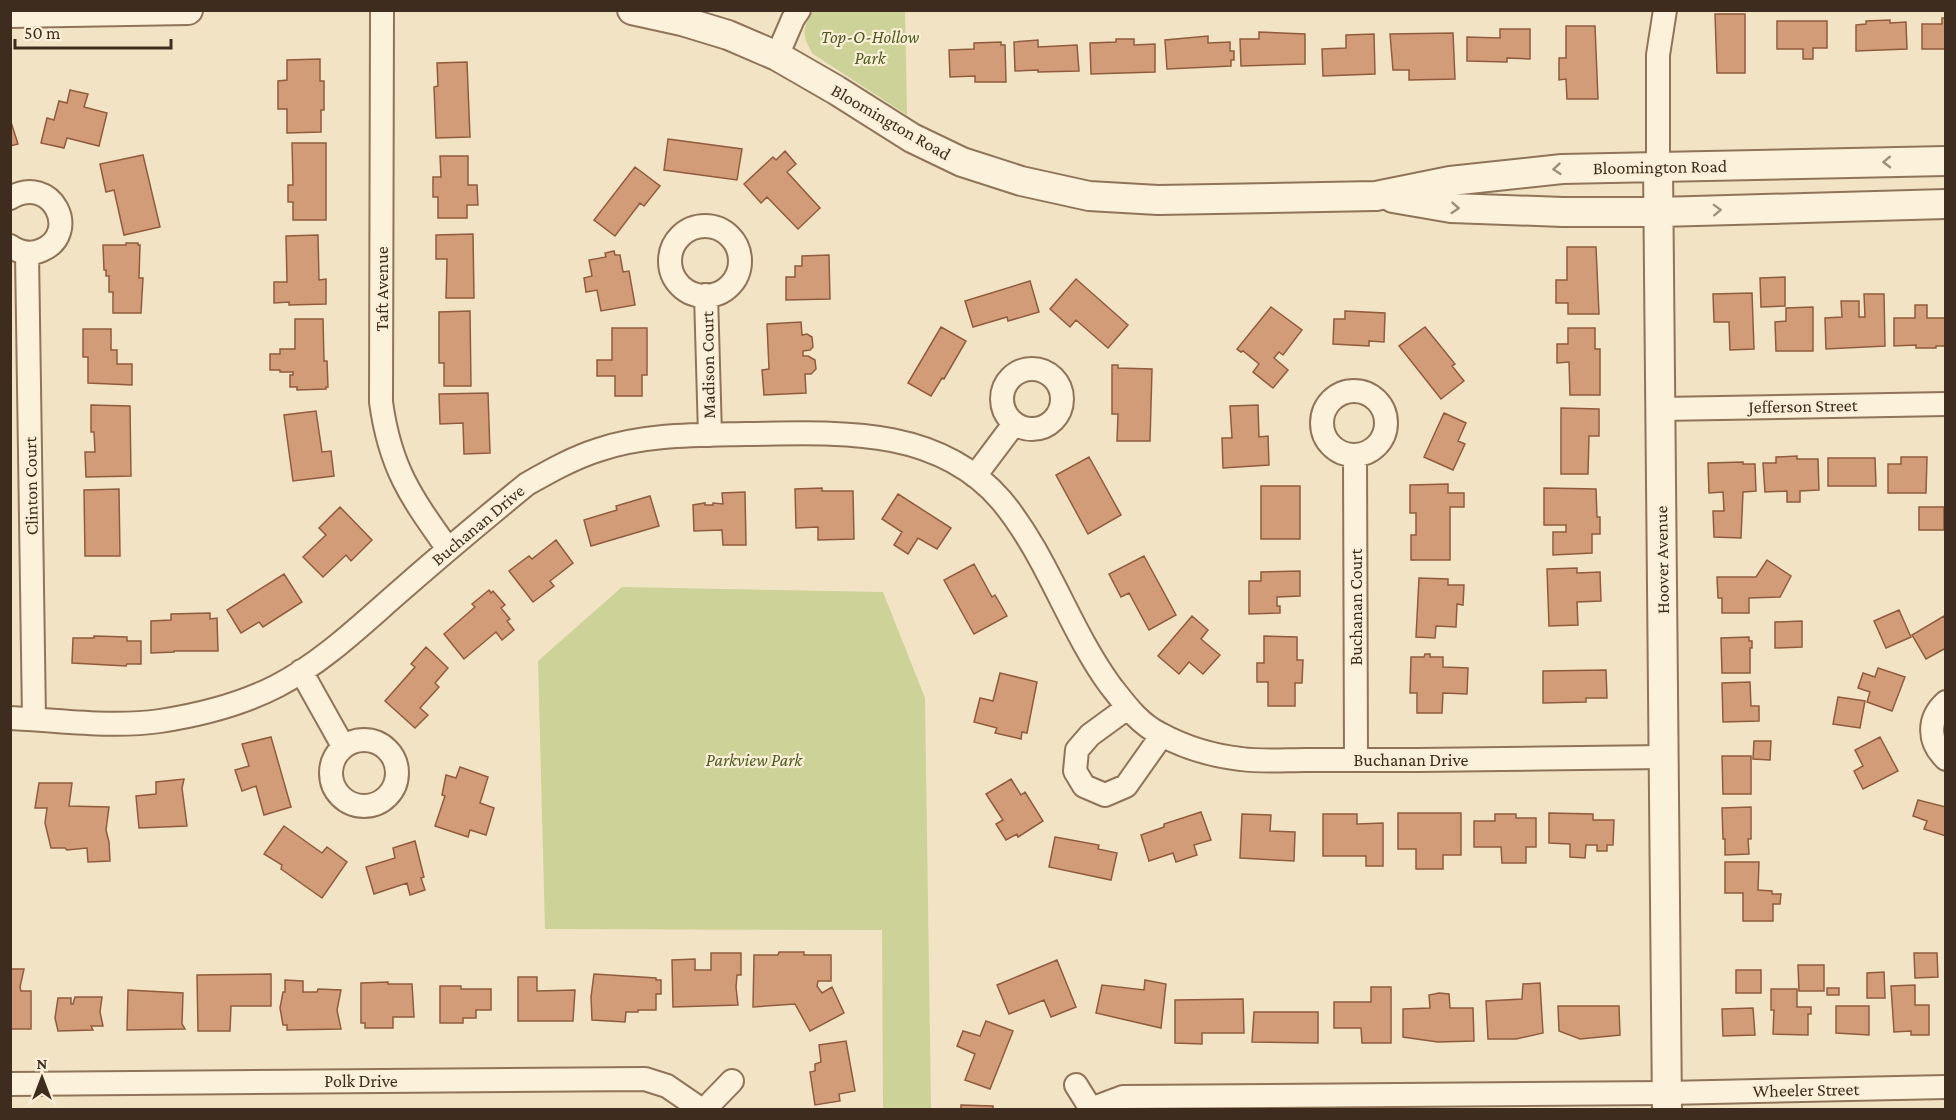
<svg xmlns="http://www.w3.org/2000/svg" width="1956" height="1120" font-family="'Crimson Pro',serif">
<rect width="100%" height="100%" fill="#f2e3c5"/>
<path fill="#ccd298" d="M814,10L905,11L907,115L813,54C801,35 802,29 814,10Z
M622,587L883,592L925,698L931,1109H883L882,930L545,929L538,661Z"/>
<path fill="#d39c78" stroke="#905c3d" stroke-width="1.5" d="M1715,14H1745V73H1717Z
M1942,18H1946V49H1922V24H1942Z
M1890,20V23L1906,22L1907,49L1856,51V25L1866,24V21Z
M1777,21H1827V48H1813V59H1803V49H1777Z
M1566,26H1595L1598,99H1567L1566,79L1559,80V58H1566Z
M1500,29H1530V59L1507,58V62L1467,61V37L1500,38Z
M1259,32L1305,34V64L1241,66L1240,39H1259Z
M1453,33L1455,79L1409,80V70H1393L1390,34Z
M1374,34L1375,74L1323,76L1322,49L1346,48V35Z
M1208,36V43L1230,42V51H1234V60H1231V66L1167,69L1165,40Z
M1116,39H1134V45L1155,44V72L1091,74L1090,43L1116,42Z
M1038,40V47L1077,45L1079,71L1038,72V70L1015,71L1014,42Z
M1001,42V45H1005L1006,82H975V76L950,77L949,50L974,49V43Z
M320,59V81H324V110H321V132L287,133V109H278V81L287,80V60Z
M467,62L470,137L436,138L434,87L438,86L437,63Z
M70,90L88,94L84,107L107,113L99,146L67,138L64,148L41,143L47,118L54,120L59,101L67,103Z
M10,119L18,144L10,146Z
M668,139L742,149L737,180L664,170Z
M292,143H326V220H293V202H288V185H293Z
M785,151L796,164L787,172L820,208L798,229L767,197L761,203L744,184L773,157L776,160Z
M143,155L160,227L124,235L114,190L106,192L100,164Z
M440,156H468V185H477L478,205H467V218H438V197H433V177H441Z
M635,167L660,186L644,206L640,203L615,236L594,220Z
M473,234L474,298H446L447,259H436V235Z
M318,235L319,280L326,279V304L289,305V302L274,303V282H287L286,236Z
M126,243H138V245H140L139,278H143L141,313H113V292H109V276H106V270H104L103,245H126Z
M1567,247H1596L1599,314H1568V303H1556V280H1567Z
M614,251L615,255H620L623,272L629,271L635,305L601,311L597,290L586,292L584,278L592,276L589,260L606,257L605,253Z
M829,255L830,299L786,300V277H795V266H802V256Z
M1785,277V306L1761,307L1760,278Z
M1076,279L1128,325L1108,348L1076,320L1070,327L1050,309Z
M1030,281L1039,312L1008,321L1007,317L973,327L965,301Z
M1752,293L1754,349L1730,350L1729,322H1714L1713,294Z
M1864,294H1884L1885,346L1826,349L1825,318L1842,317L1841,301H1859V317H1865Z
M1915,305H1927V318H1946V346H1936V348H1916V345L1894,346V318H1915Z
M1271,307L1302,330L1283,355L1279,352L1274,358L1288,370L1273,388L1253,372L1259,364L1243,351L1241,352L1237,349Z
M1813,307V351H1776L1775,322L1786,321V308Z
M470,311L471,386H444V363H439V312Z
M1345,311L1385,313L1384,342L1369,341V346L1333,344L1334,319H1345Z
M295,319H323L324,361H327L328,387H326V389L297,390V387H290V375H293V372H280V370H270V354H280V349H295Z
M801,322L802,335L807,334L812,337L813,347L810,350L803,351V356H808L815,360L816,369L811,374H805L806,393L764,395L762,370L769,369L767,324Z
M941,327L966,341L944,379L942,378L931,396L908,383Z
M1425,327L1455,364L1452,366L1464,381L1441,399L1399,346Z
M612,328H647V375H642V396H615V376H597V360H612Z
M1568,328H1595V349H1600V395H1570L1569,362L1557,363V344H1568Z
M83,329H111V350H117V364H132V385L88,383V357H83Z
M1112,365H1118V368L1152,369L1150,441H1117L1118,414H1112Z
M488,393L490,453L464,454L463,423L440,424L439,394Z
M91,405L130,406L131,476L86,477L85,452H95L94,432H91Z
M1258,405L1259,437L1268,436L1269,465L1223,468L1222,438H1232L1230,406Z
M1561,408L1599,409V436H1589L1588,474H1561Z
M316,411L322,452L331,451L334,476L293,481L284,415Z
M1444,413L1466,423L1458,441L1465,444L1453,470L1424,457Z
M1797,456V459H1818L1819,490L1800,491V502H1787V491L1765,492L1763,463H1776V457Z
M1089,457L1121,515L1088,534L1056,475Z
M1901,457H1927L1926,493H1888V464H1901Z
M1828,458H1875L1876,486H1828Z
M1743,462V464H1755L1756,491L1743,492L1741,538L1714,537L1713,511H1724L1723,492L1709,493L1708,463Z
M1448,484V493H1464V507H1450V560H1411V535H1416V513H1410V485Z
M1261,486H1300V539H1261Z
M822,488V491H853L854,539L818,540V527L796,528L795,489Z
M1544,488L1596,489L1597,517H1600V534H1592V553L1553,555V532H1566V525H1544Z
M119,489L120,556H85L84,490Z
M745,492L746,545H723L722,530L694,531L693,505L705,503V505H713V503L723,504L722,493Z
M898,494L951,528L937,549L918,538L908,554L894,545L902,532L882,519Z
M650,496L659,526L591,546L584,520L617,510L616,506Z
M340,507L372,540L351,561L346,555L323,577L303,557L326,535L319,528Z
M1919,507H1944V530H1919Z
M556,540L573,563L550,581L554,586L533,602L509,571L529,556L532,559Z
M1144,556L1176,615L1149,630L1129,593L1121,597L1109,574Z
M1767,560L1791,576L1780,597L1749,598V613H1722V598H1718L1717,577H1756Z
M974,564L992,597L995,595L1007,616L974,634L944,580Z
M1577,568V573L1600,572L1601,601L1577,602L1578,625L1549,626L1547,569Z
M1300,571V596L1277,597V606H1280V613L1249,614V581H1261V572Z
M284,574L302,602L263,627L259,622L241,633L227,610Z
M1419,578L1448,579V585H1464L1463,605L1457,604L1456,627L1436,626L1435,638L1416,637Z
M489,590L491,593L493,591L505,605L501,608L510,619L507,621L514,630L502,640L496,632L464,659L444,634L475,607L472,604Z
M1899,610L1911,637L1886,648L1874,621Z
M210,613V619L217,618L218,651H174V652L151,653V621L171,620V614Z
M1192,616L1208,630L1201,639L1220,655L1203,674L1189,662L1179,674L1158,656Z
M1944,616L1946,619V648L1926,659L1912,635Z
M1802,621V647L1775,648V622Z
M94,636L127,637V641H141V664H127L126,666L72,663L73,638H94Z
M1264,636L1297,637V660H1303L1302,683H1295V706H1268V682H1257V663H1264Z
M1749,637V641H1752V648H1750V673H1722L1721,638Z
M426,647L448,668L435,683L439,687L420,708L428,715L415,728L385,701L415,667L411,664Z
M1425,654H1430V657H1443V667L1468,668L1467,694L1443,693L1442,713H1417V693H1410L1411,657H1424Z
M1878,668L1905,677L1892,711L1867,702L1870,692L1858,688L1863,673L1875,677Z
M1606,670L1607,698H1586V702L1543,703V671Z
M1000,673L1037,682L1027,733L1022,732L1021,739L995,733L997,728L974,722L980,698L993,701Z
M1750,682L1751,706H1759V721L1723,722L1722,683Z
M1838,697L1865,701L1860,728L1833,724Z
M271,737L291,807L264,815L256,786L242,791L235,770L249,766L242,744Z
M1880,737L1898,771L1863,789L1854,771L1863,766L1855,750Z
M1754,741H1771L1770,760L1753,759Z
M1722,756H1751V794H1723Z
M460,767L488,777L480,803L494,808L486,835L470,830L468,837L435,826L445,796L442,795L446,775L456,778Z
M184,779L182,788L187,826L139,828L136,796L156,794V782Z
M1011,779L1021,795L1025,792L1043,821L1018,837L1017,834L1006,840L996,824L1003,820L986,794Z
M39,783H72L69,806L109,807L106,830L109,842L110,861L88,862L87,848L67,850L65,848H51L45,823L47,808H35Z
M1918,800L1946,807V836L1924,829L1927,821L1913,816Z
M1751,807V839H1748L1749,854L1725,855V839H1723L1722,808Z
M1201,812L1211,840L1194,845L1197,855L1176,862L1173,853L1149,861L1141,835L1164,827V824Z
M1398,813H1461V855H1443V869H1416V849H1398Z
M1549,813L1593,814V820H1614L1613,845H1607V851H1597V845H1586L1585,858L1570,857V844L1549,843Z
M1242,814L1271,815L1270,831L1295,832L1294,861L1240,858Z
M1323,814H1357V824L1383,823V866H1366V856H1323Z
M1495,814H1516V818H1536V847H1526V863H1502L1501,847H1474V821H1495Z
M284,826L322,853L327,847L347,862L322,898L281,869L282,865L264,854Z
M1055,837L1099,845L1098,849L1117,853L1111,880L1049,867Z
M415,841L424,877L421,878L425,890L410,895L407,883L374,894L366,867L395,858L393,848Z
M1725,862H1759L1758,890L1772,891V894H1781L1780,904H1773V921H1743V893H1725Z
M779,952H804V955H831V981H818L817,986L822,993L832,987L844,1013L810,1031L795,1004L753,1007L754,955H778Z
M711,953H741V975H737L736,987L738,1005L673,1007L672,960L695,959V970H711Z
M1914,953H1937L1938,977L1915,978Z
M1057,960L1076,1007L1051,1017L1044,1000L1009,1014L997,985Z
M1798,965H1824V991H1799Z
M10,969H24L20,987L21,991H31V1029H10Z
M1736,970H1761V993H1736Z
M1884,972L1885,998H1867V973Z
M271,974V1006H231L230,1031H198L197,975Z
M594,974L656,978V980H661V994H656V1010H638V1012H626L625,1022L592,1020L591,997Z
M518,977H537V991L575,990L573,1021H518Z
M285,980L303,981V992H317L318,989L341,990L337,1010L341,1029L287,1030V1025H283L280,1008L283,992H285Z
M1145,980L1166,984L1161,1028L1096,1013L1102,985L1144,990Z
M388,982V984H412L414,1017H393V1028H365V1023H361V983Z
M1540,983L1543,1033L1516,1039H1488L1486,1001L1522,999L1523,984Z
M1915,985V1005H1929V1035H1911V1031L1894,1032L1891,986Z
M440,986H461V989H491V1010H476V1018H463V1023H440Z
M1371,987H1391V1043H1362L1361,1028H1334V1002H1371Z
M1827,988H1839V995H1827Z
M1771,989H1797V1007H1811V1014H1808V1035L1773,1034L1774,1010H1771Z
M128,990L183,993L182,1024L185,1029L127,1030Z
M1439,993L1449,994L1450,1008H1473L1474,1041L1438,1042L1403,1037V1009L1430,1008L1429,995Z
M75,997H102L100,1012L103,1026H91L93,1030L58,1031L55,1018L58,998H71V1004H73Z
M1243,999L1244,1033H1202V1044L1175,1043V1000Z
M1558,1006H1619L1620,1035L1580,1039L1559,1031Z
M1836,1006H1869V1035L1836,1033Z
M1753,1008L1755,1035L1723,1036L1722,1009Z
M1254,1012H1318V1043L1252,1042Z
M986,1021L1013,1031L990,1089L965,1080L975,1054L957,1046L963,1031L980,1036Z
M846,1041L855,1091L839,1094L840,1101L815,1105L810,1072L815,1071V1064L821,1062L819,1045Z
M961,1105L993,1106V1110H961Z"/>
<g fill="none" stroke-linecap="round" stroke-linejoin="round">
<g stroke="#8f7459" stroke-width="26">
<path id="minor" d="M382,10L381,402C390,468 411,497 448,549
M777,56L793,19L799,10
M1658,167V55L1665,10
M10,198C52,173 81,233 42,250C31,255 20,253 10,246
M670 261a35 35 0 1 1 70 0a35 35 0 1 1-70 0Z
M27,253L34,719
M706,295L710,435
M1002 399a30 30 0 1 1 60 0a30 30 0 1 1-60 0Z
M1322 423a32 32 0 1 1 64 0a32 32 0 1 1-64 0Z
M1661,409L1946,404
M1355,455L1356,760
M975,476L1014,424
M301,671L343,746
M1946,702C1927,719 1928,742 1946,759
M1127,708L1090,735L1077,750L1075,771L1084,786L1105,795L1126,786L1162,735
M10,718C60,720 111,728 160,721C199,715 242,704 277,686C323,662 361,625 399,592C441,555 484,519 527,484C550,471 573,458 598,450C645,434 696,435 746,434C835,433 936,425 1001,500C1047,555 1068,627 1110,685C1125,704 1138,723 1160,734C1184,747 1214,756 1241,759C1262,762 1285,760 1306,760C1343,760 1380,760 1417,760C1499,759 1582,758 1664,757
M331 773a33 33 0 1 1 66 0a33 33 0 1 1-66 0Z
M10,1084L645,1079L667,1086L702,1110
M1076,1085L1091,1109
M1091,1109L1123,1097L1667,1093L1946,1087
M704,1110L732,1081"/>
</g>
<g stroke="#8f7459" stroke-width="32">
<path id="tertiary" d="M632,10L682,21L728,35L777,56L836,90L912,138L962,162L1021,181L1089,196L1158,200L1376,196L1450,181L1562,169L1946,161
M10,13L188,10
M1658,167L1667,1110
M1393,198L1451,208L1563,212H1659L1946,204"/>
</g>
<use href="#minor" stroke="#fcf1da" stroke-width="22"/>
<use href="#tertiary" stroke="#fcf1da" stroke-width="28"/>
</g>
<defs><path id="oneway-chevron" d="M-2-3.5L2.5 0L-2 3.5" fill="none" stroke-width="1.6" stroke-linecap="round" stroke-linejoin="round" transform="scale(1.5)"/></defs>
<g stroke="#9d8f7c">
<use href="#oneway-chevron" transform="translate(1887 162) rotate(179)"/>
<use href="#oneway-chevron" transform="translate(1557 169) rotate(175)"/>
<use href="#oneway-chevron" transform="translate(1455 208) rotate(4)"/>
<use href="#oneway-chevron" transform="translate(1717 210) rotate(-2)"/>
</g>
<g text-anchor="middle" stroke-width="4.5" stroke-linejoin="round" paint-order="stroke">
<g font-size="18" font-style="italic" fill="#4f5c23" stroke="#f9eed6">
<text x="870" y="43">Top-O-Hollow<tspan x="870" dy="21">Park</tspan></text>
<text x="754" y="766">Parkview Park</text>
</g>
<g font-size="18" fill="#3e2d1e" stroke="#f9eed6">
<text transform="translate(891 122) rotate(30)" y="6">Bloomington Road</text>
<text transform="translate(1660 167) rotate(-1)" y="6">Bloomington Road</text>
<text transform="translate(382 289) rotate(-90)" y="6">Taft Avenue</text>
<text transform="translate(708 365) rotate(-91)" y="6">Madison Court</text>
<text transform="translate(1803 406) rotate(-1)" y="6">Jefferson Street</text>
<text transform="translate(31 486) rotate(-91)" y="6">Clinton Court</text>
<text transform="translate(478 525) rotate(-40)" y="6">Buchanan Drive</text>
<text transform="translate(1662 560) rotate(-91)" y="6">Hoover Avenue</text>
<text transform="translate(1356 607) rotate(-90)" y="6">Buchanan Court</text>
<text x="1411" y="766">Buchanan Drive</text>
<text x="361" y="1087">Polk Drive</text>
<text transform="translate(1806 1090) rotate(-1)" y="6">Wheeler Street</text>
</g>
</g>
<rect width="1956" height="1120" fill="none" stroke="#3e2d1e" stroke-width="24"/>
<g transform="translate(42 1078)" stroke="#f9eed6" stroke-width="4.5" paint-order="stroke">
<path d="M0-4.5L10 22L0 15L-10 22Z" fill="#3e2d1e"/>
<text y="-9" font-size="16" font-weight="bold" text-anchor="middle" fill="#3e2d1e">N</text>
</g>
<path d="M15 39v9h156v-9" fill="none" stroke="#3e2d1e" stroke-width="3"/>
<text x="24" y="39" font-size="18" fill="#3e2d1e" stroke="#f9eed6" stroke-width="4.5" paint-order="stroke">50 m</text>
</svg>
